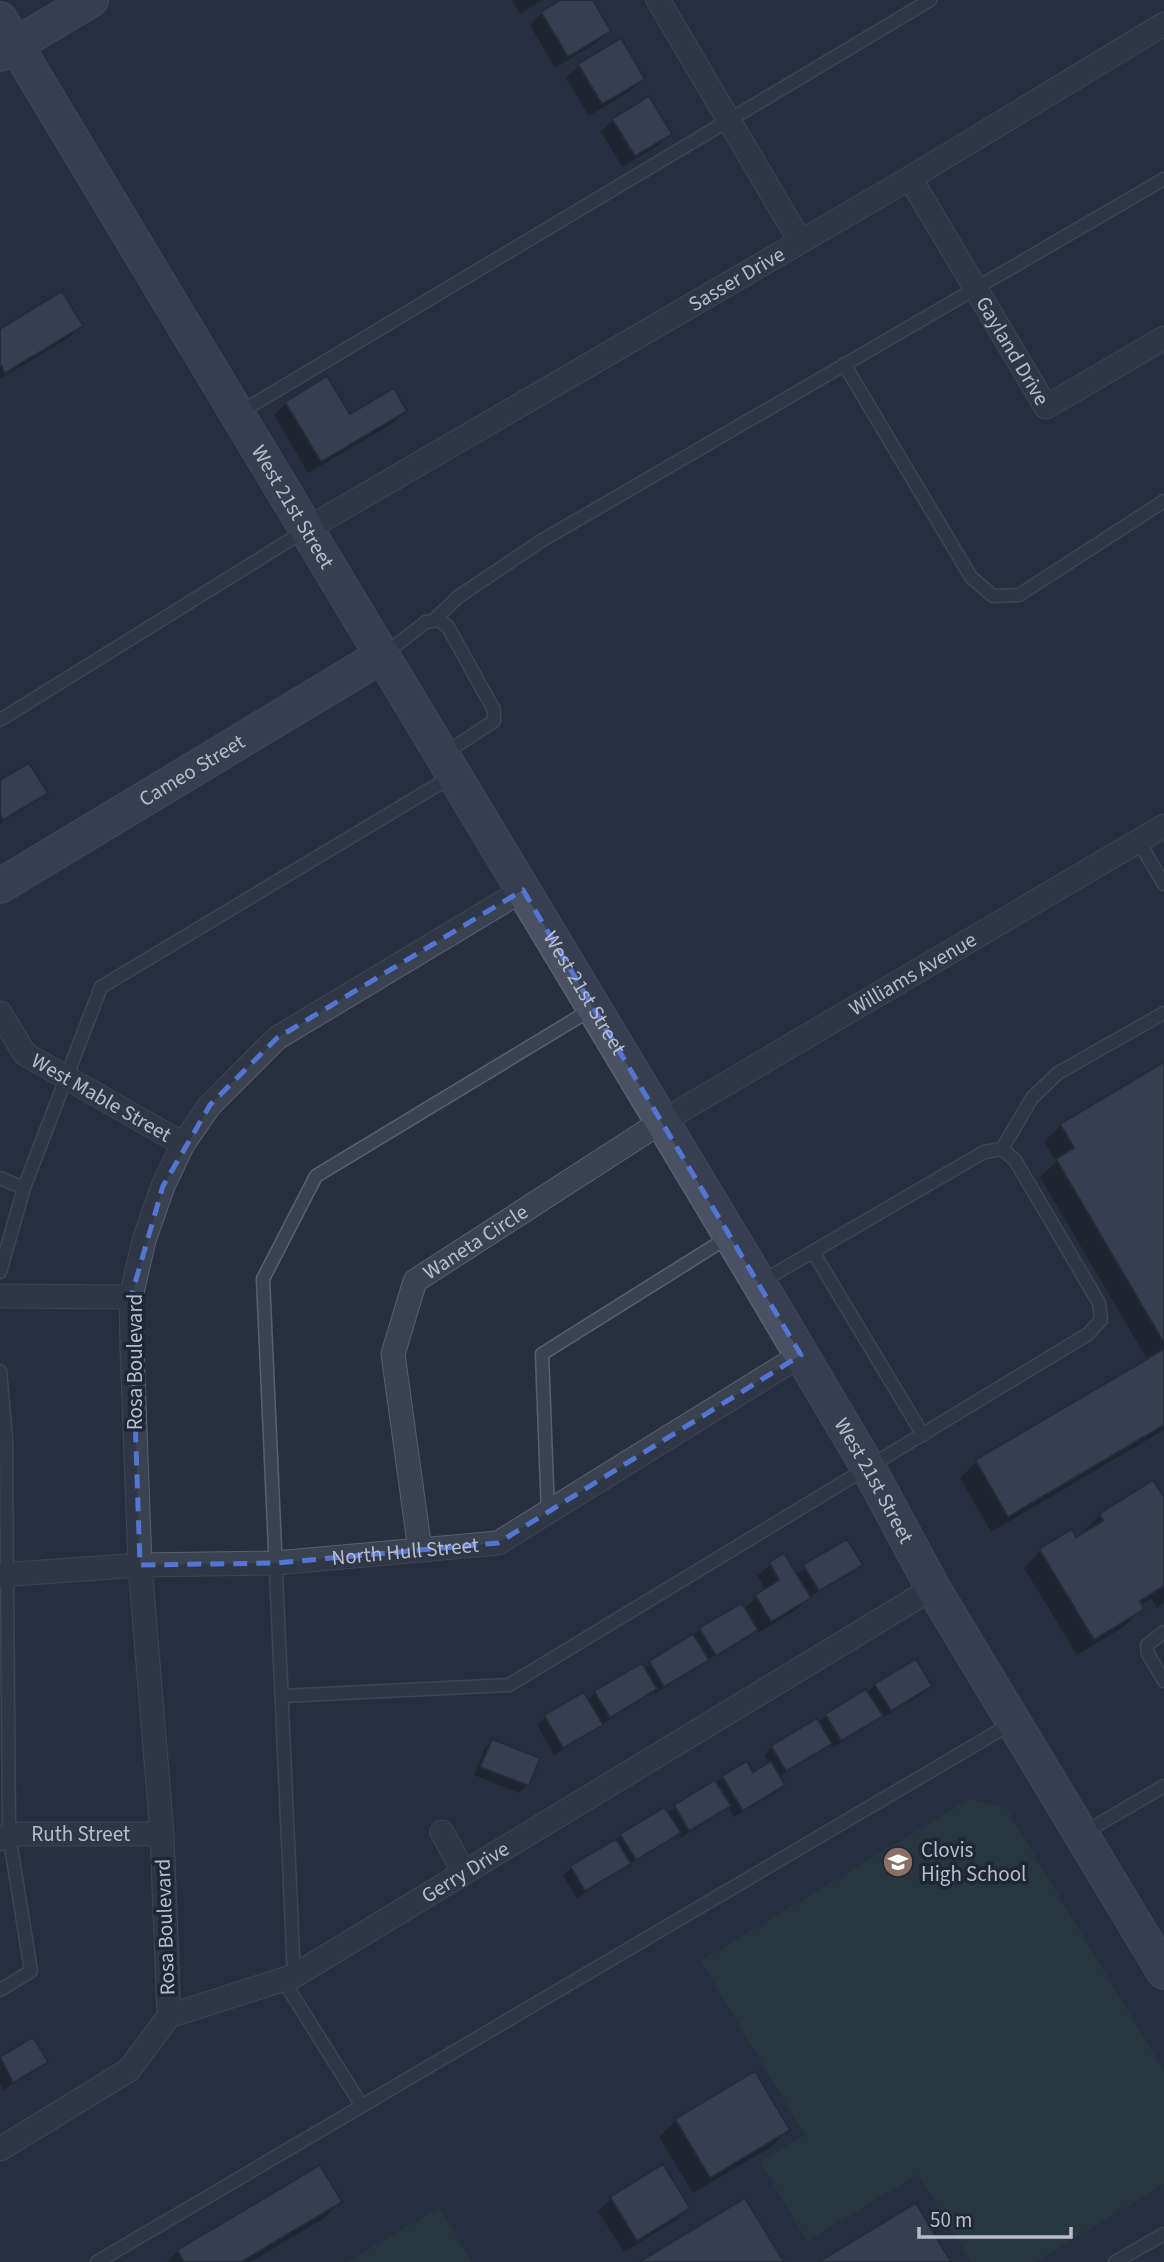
<svg xmlns="http://www.w3.org/2000/svg" width="1164" height="2262" font-family="'Source Sans 3',sans-serif">
<rect width="100%" height="100%" fill="#27303f"/>
<path fill="#2a3e41" d="M970,1799L1006,1808L1164,2071V2184L1035,2262H971L918,2174L807,2241L760,2162L805,2135L701,1961Z
M439,2208L472,2262H347Z"/>
<path fill="#0007" d="M512,0H543L520,14Z
M564,0H591L609,31L596,43L555,68L530,25L542,13Z
M579,65L643,78L630,91L589,116L566,78Z
M613,120L670,134L657,146L622,167L601,132Z
M81,326L68,338L0,379V331Z
M286,403L349,417L405,411L393,423L308,473L274,415Z
M0,782L46,793L0,824Z
M1164,1064V1430L991,1532L960,1478L976,1462L1148,1361L1040,1177L1056,1162L1044,1142L1061,1125Z
M1164,1500V1603L1157,1608L1151,1599L1140,1606L1142,1609L1125,1626L1077,1655L1024,1568L1040,1551L1085,1534L1083,1532L1100,1515Z
M846,1541L860,1565L852,1573L809,1597L796,1610L758,1633L756,1630L748,1638L706,1660L655,1694L654,1691L554,1755L537,1725L545,1717L583,1694L587,1701L595,1693L643,1669L700,1630L743,1609L766,1590L757,1576L783,1555L795,1575Z
M875,1685L930,1686L922,1694L882,1718L881,1716L833,1748L830,1744L779,1777L783,1785L775,1793L734,1817L728,1807L681,1838L678,1833L577,1898L563,1876L571,1868L621,1836L667,1813L746,1763L753,1774L769,1764L764,1755L772,1747L867,1694Z
M492,1741L527,1785L519,1793L474,1775L484,1749Z
M33,2040L46,2061L4,2090L0,2083V2059Z
M676,2120L788,2130L771,2147L693,2193L659,2137Z
M662,2166L688,2207L676,2220L624,2252L598,2211L611,2199Z
M340,2202L323,2219L250,2262H167L178,2251Z"/>
<path fill="#485263" stroke="#212936" stroke-width="2" d="M560,0H593L611,31L568,57L541,12Z
M621,38L645,79L602,104L578,64Z
M649,96L672,134L635,156L612,119Z
M62,291L83,326L5,373L0,364V329Z
M327,376L350,414L394,388L407,411L321,462L285,402Z
M29,763L48,793L3,820L0,814V780Z
M1164,1062V1343L1056,1159L1074,1148L1060,1124Z
M1164,1349V1425L1008,1517L975,1460Z
M1153,1480L1164,1497V1586L1140,1601L1144,1609L1094,1640L1039,1549L1072,1529L1076,1537L1103,1521L1099,1514Z
M847,1539L863,1565L819,1591L803,1565Z
M784,1553L811,1598L771,1622L755,1595L779,1580L769,1562Z
M742,1603L758,1630L716,1656L699,1628Z
M693,1634L709,1660L664,1687L649,1661Z
M916,1659L932,1686L891,1711L874,1684Z
M642,1663L657,1689L610,1718L594,1691Z
M866,1689L883,1716L841,1741L825,1714Z
M584,1692L603,1725L563,1748L544,1715Z
M817,1718L832,1744L786,1771L771,1746Z
M492,1739L540,1758L529,1786L480,1767Z
M747,1761L753,1772L771,1761L785,1785L743,1811L722,1776Z
M715,1780L731,1806L689,1831L674,1805Z
M665,1807L681,1833L636,1860L620,1834Z
M616,1839L631,1864L585,1891L570,1866Z
M33,2037L48,2062L13,2083L0,2057Z
M755,2071L790,2130L710,2178L675,2119Z
M663,2164L690,2208L637,2241L610,2197Z
M320,2165L342,2202L241,2262H184L177,2250Z
M745,2198L784,2262H639Z
M916,2203L951,2262H818Z"/>
<g fill="none" stroke-linecap="round" stroke-linejoin="round">
<g stroke="#58606d" stroke-width="15">
<path id="lane" d="M844,364L971,577L993,596L1019,595L1164,501
M239,413L930,0
M433,621L458,597L541,541L1164,179
M383,655L426,622L439,620L448,627L494,710V721L444,754
M0,720L306,530
M1138,841L1164,884
M1002,1149L1032,1098L1058,1073L1164,1013
M0,1178L24,1188
M813,1252L923,1435
M0,1272L24,1188L101,987L454,775
M0,1371L6,1437L9,1834L31,1971L0,1990
M548,1513L542,1354L730,1236
M1164,1632L1147,1645L1148,1654L1164,1681
M282,1696L509,1685L1088,1334L1101,1320L1099,1303L1015,1160L1002,1149L984,1152L759,1283
M1082,1834L1164,1786
M294,1976L263,1279L316,1176L592,1009
M283,1980L362,2106
M97,2262L1014,1722
M1115,2262L1164,2234"/>
</g>
<g stroke="#58606d" stroke-width="25">
<g id="street">
<path d="M658,0L800,241"/>
<path id="s1" d="M910,178L1046,407L1164,338"/>
<path id="s2" d="M307,529L910,178L1164,24"/>
<path id="s3" d="M0,1013L25,1054L183,1144"/>
<path d="M0,1296L131,1297"/>
<path id="s4" d="M420,1550L393,1354L415,1281L661,1122L1164,826"/>
<path id="s5" d="M0,1575L140,1565L276,1563L498,1543L801,1355"/>
<path d="M442,1832L463,1871"/>
<path id="s6" d="M0,1839L9,1834H162"/>
<path d="M169,2016L162,1834L140,1565L132,1348L131,1297L144,1240L163,1186L183,1144L210,1105L277,1038L523,890"/>
<path id="s7" d="M0,2149L129,2070L169,2016L294,1976L933,1588"/>
</g>
</g>
<g stroke="#58606d" stroke-width="36">
<g id="secondary">
<path id="s8" d="M0,19L759,1283L869,1469L933,1588L1164,1972"/>
<path d="M0,54L91,0"/>
<path id="s9" d="M0,886L383,655"/>
</g>
</g>
<use href="#lane" stroke="#3b424f" stroke-width="12"/>
<use href="#street" stroke="#3b424f" stroke-width="23"/>
<use href="#secondary" stroke="#495162" stroke-width="33"/>
</g>
<path d="M0 0H1164V2262H0ZM523,890L801,1355L498,1543L276,1563L140,1565L131,1297L163,1186L210,1105L277,1038Z" fill="#27303f" fill-opacity=".55" fill-rule="evenodd"/>
<path fill="none" stroke="#5375d3" stroke-width="5" stroke-dasharray="14 9" stroke-linejoin="round" d="M523,890L801,1355L498,1543L276,1563L140,1565L131,1297L163,1186L210,1105L277,1038Z"/>
<defs>
<g id="school-disc" transform="scale(1.575)"><circle r="9.5" fill="#8d6e63" stroke="#1f2734"/><path d="M0-5L7-2L0 1L-7-2ZM-4 1L0 2.5L4 1V4Q0 6-4 4Z" fill="#fff"/></g>
</defs>
<g fill-rule="evenodd">
<use href="#school-disc" x="898" y="1862"/>
</g>
<g text-anchor="middle" stroke-width="7" stroke-linejoin="round" paint-order="stroke">
<g font-size="21" fill="#b7bdca" stroke="#1f2734">
<text dy="7" stroke="none"><textPath href="#s2" startOffset="497">Sasser Drive</textPath></text>
<text dy="7" stroke="none"><textPath href="#s1" startOffset="201">Gayland Drive</textPath></text>
<text dy="7" stroke="none"><textPath href="#s8" startOffset="569">West 21st Street</textPath></text>
<text dy="7" stroke="none"><textPath href="#s9" startOffset="224">Cameo Street</textPath></text>
<text dy="7" stroke="none"><textPath href="#s4" startOffset="859">Williams Avenue</textPath></text>
<text dy="7" stroke="none"><textPath href="#s8" startOffset="1136">West 21st Street</textPath></text>
<text dy="7" stroke="none"><textPath href="#s3" startOffset="136">West Mable Street</textPath></text>
<text dy="7" stroke="none"><textPath href="#s4" startOffset="346">Waneta Circle</textPath></text>
<text transform="translate(135 1362) rotate(-90)" y="7">Rosa Boulevard</text>
<text dy="7" stroke="none"><textPath href="#s8" startOffset="1703">West 21st Street</textPath></text>
<text dy="7" stroke="none"><textPath href="#s5" startOffset="406">North Hull Street</textPath></text>
<text dy="7" stroke="none"><textPath href="#s6" startOffset="82">Ruth Street</textPath></text>
<text dy="7" stroke="none"><textPath href="#s7" startOffset="550">Gerry Drive</textPath></text>
<text transform="translate(165 1927) rotate(-92)" y="7">Rosa Boulevard</text>
</g>
<g font-size="21" fill="#b7bdca" stroke="#1f2734" text-anchor="start">
<text x="921" y="1857">Clovis<tspan x="921" dy="24">High School</tspan></text>
</g>
</g>
<path d="M919 2227v10h152v-10" fill="none" stroke="#b7bdca" stroke-width="3.5"/>
<text x="930" y="2227" font-size="21" fill="#b7bdca" stroke="#1f2734" stroke-width="5" paint-order="stroke">50 m</text>
</svg>
